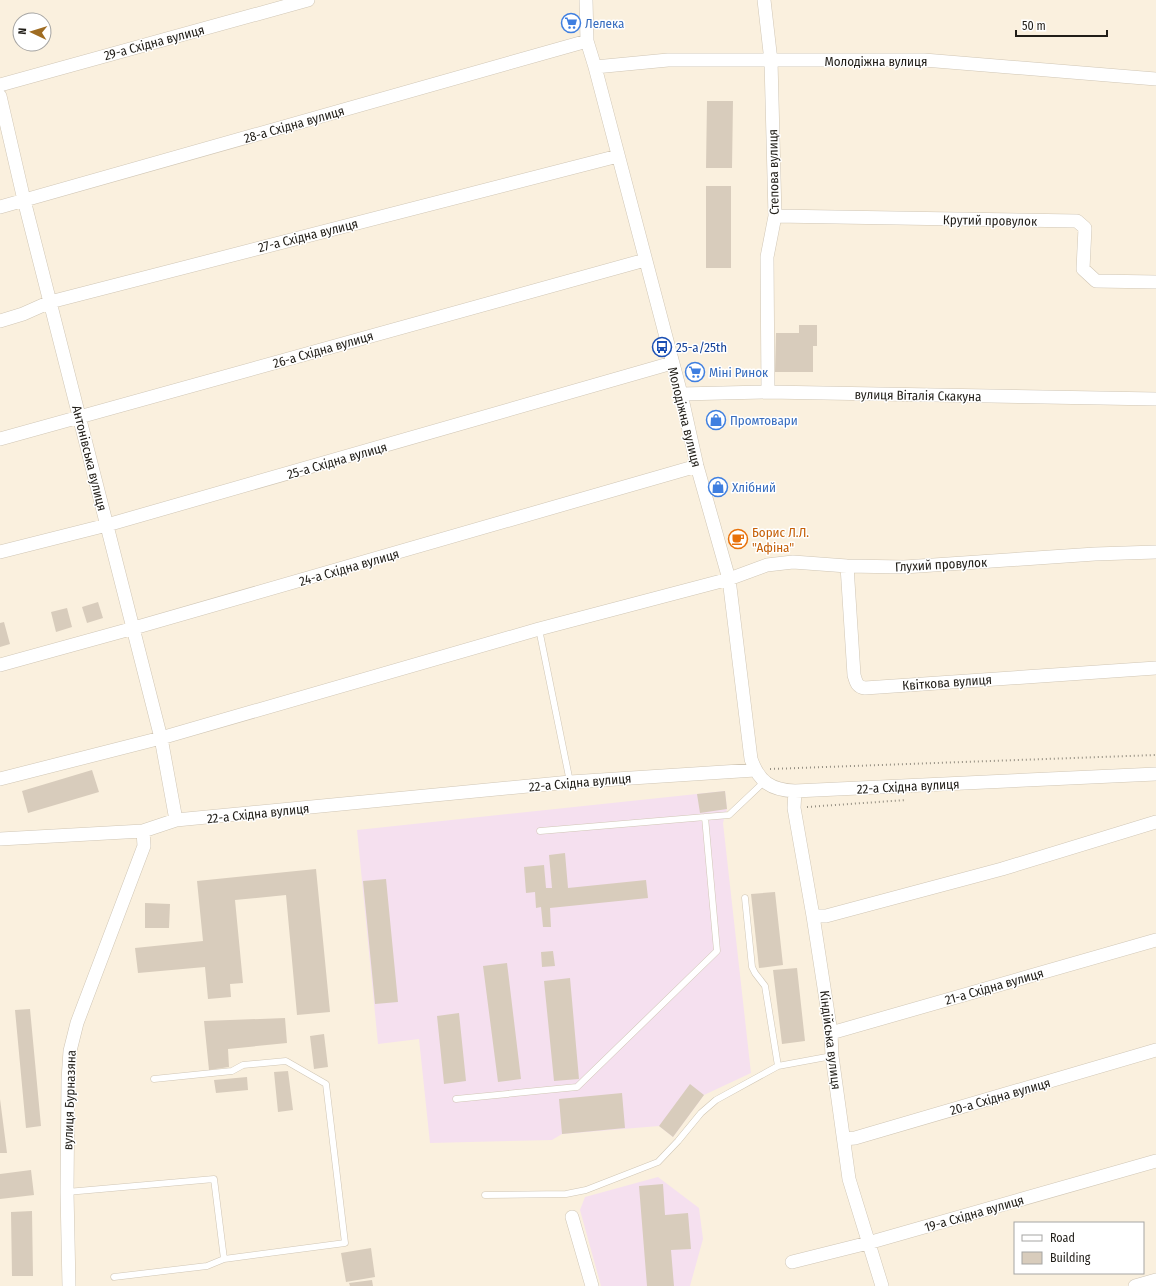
<svg xmlns="http://www.w3.org/2000/svg" width="1156" height="1286" font-family="'Fira Sans Condensed',sans-serif">
<rect width="100%" height="100%" fill="#faf0de"/>
<path fill="#f5e0ef" d="M725,791L727,809L723,823L751,1073L704,1095L673,1137L659,1126L562,1134L552,1140L430,1143L419,1039L378,1044L357,830Z
M658,1177L699,1208L703,1239L690,1286H601L580,1210L585,1197Z"/>
<path fill="#d8ccbc" d="M707,101H733L732,168H706Z
M706,186H731V268H706Z
M799,325H817V346H813V372H775L776,333H799Z
M98,602L103,618L87,623L82,607Z
M67,608L72,627L56,632L51,612Z
M4,622L10,644L0,647V623Z
M92,770L99,792L28,813L22,791Z
M725,791L727,809L700,813L697,794Z
M565,853L568,888L646,880L648,898L550,908L551,927H543L541,907L536,908L535,892L526,893L524,867L544,865L546,888H552L549,855Z
M316,869L330,1012L297,1015L286,895L235,900L243,983L230,984L231,997L208,999L205,967L138,973L135,948L203,941L197,881Z
M386,879L398,1002L375,1004L363,881Z
M775,892L783,965L759,968L751,894Z
M145,903L170,904L169,928H145Z
M553,951L555,966L542,967L541,952Z
M507,963L521,1079L498,1082L483,966Z
M797,968L805,1041L782,1044L773,970Z
M570,978L579,1079L554,1081L544,981Z
M30,1009L41,1126L26,1128L15,1010Z
M459,1013L466,1081L444,1084L437,1016Z
M285,1018L287,1043L228,1049L229,1067L209,1070L204,1021Z
M324,1034L328,1067L314,1069L310,1036Z
M288,1071L293,1110L278,1112L274,1072Z
M247,1077L248,1090L216,1093L214,1080Z
M690,1084L704,1095L673,1137L659,1126Z
M622,1093L625,1128L562,1134L559,1099Z
M0,1099L7,1153H0Z
M31,1170L34,1195L0,1199V1174Z
M663,1184L665,1215L688,1213L691,1249L671,1250L674,1286H647L639,1186Z
M32,1211L33,1276H12L11,1212Z
M371,1248L375,1277L346,1282L341,1253Z
M372,1280L373,1286H350L349,1283Z"/>
<g fill="none" stroke-linecap="round" stroke-linejoin="round">
<g stroke="#d0c6b5" stroke-width="7">
<path id="service" d="M539,629L570,782
M540,831L729,815L764,782
M745,898L752,967L755,973L765,986L778,1066
M456,1099L577,1087L717,951L705,817
M67,1192L214,1179L224,1259L345,1243L326,1084L286,1061L243,1065L232,1071L154,1079
M485,1195L566,1194L586,1190L658,1162L678,1141L701,1113L716,1100L778,1066L832,1056
M114,1277L207,1266L224,1259"/>
</g>
<g stroke="#d0c6b5" stroke-width="14">
<path id="minor" d="M586,0L587,41L595,67L681,394L697,466L729,579L751,759C759,782 771,790 795,791L1156,774
M764,0L771,61L775,216L767,257L768,392
M595,67L668,60H924L1156,79
M0,85L308,0
M0,96L24,200L161,738L176,820
M0,207L587,41
M775,216L1077,221L1085,228L1083,269L1096,281L1156,282
M0,321L23,314L50,302L618,156
M681,394L768,392L1156,399
M0,439L645,260
M0,552L107,525L672,363
M847,566L854,675C856,682 857,687 865,688L1156,668
M0,665L134,628L697,466
M0,779L161,738L539,629L729,579L767,565L793,562L847,566L904,567L1095,554L1156,552
M795,791L794,808L813,916L831,1033L832,1056L849,1179L882,1286
M0,839L143,831L176,820L570,782L755,770
M813,916H826L1002,869L1156,822
M831,1033L1156,940
M844,1139L855,1138L1156,1050
M572,1217L592,1286
M792,1262L868,1243L1156,1161
M69,1286L67,1192L68,1080L70,1051L77,1023L144,846L143,831
M1135,1286L1156,1280"/>
</g>
<path stroke="#958f82" stroke-width="2" stroke-dasharray="1 3" stroke-linecap="butt" d="M770,769L1156,755
M807,807L906,800"/>
<use href="#service" stroke="#fff" stroke-width="6"/>
<use href="#minor" stroke="#fff" stroke-width="13"/>
</g>
<defs>
<g id="supermarket-ring" transform="scale(1)"><circle r="9.5" fill="#fff" stroke="#3f7fe0" stroke-width="1.5"/><path d="M-6-5.5h2.5l.6 2H6L4.5 2H-2.5L-4.4-4H-6ZM-1.5 3.2a1.3 1.3 0 1 0 .1 0ZM3 3.2a1.3 1.3 0 1 0 .1 0Z" fill="#3f7fe0"/></g>
<g id="bus-ring" transform="scale(1)"><circle r="9.5" fill="#fff" stroke="#1a4fb4" stroke-width="1.5"/><path d="M-5-6H5V4H4V6H2V4H-2V6H-4V4H-5ZM-3.5-4V0h7V-4ZM-3.5 1.2v1.5H-2V1.2ZM2 1.2v1.5H3.5V1.2Z" fill="#1a4fb4"/></g>
<g id="shop-ring" transform="scale(1)"><circle r="9.5" fill="#fff" stroke="#3f7fe0" stroke-width="1.5"/><path d="M-5-2.5h2.3a2.7 3.5 0 0 1 5.4 0H5L5.5 6h-11ZM-1.5-2.5h3a1.5 2.3 0 0 0-3 0Z" fill="#3f7fe0"/></g>
<g id="cafe-ring" transform="scale(1)"><circle r="9.5" fill="#fff" stroke="#e8710a" stroke-width="1.5"/><path d="M-5.5-4.5H6V0H3Q3 3.5 0 3.5H-2.5Q-5.5 3.5-5.5 0ZM3-3.2v2h1.7v-2ZM-6 4.5H4V6H-6Z" fill="#e8710a"/></g>
</defs>
<g fill-rule="evenodd">
<use href="#supermarket-ring" x="571" y="23"/>
<use href="#bus-ring" x="662" y="347"/>
<use href="#supermarket-ring" x="695" y="372"/>
<use href="#shop-ring" x="716" y="420"/>
<use href="#shop-ring" x="718" y="487"/>
<use href="#cafe-ring" x="738" y="539"/>
</g>
<g text-anchor="middle" stroke-width="3" stroke-linejoin="round" paint-order="stroke">
<g font-size="13" fill="#366cbe" stroke="#fff" text-anchor="start">
<text x="585" y="28">Лелека</text>
<text x="709" y="377">Міні Ринок</text>
<text x="730" y="425">Промтовари</text>
<text x="732" y="492">Хлібний</text>
</g>
<g font-size="13" fill="#211e18" stroke="#fff">
<text transform="translate(154 42) rotate(-15)" y="5">29-а Східна вулиця</text>
<text x="876" y="66">Молодіжна вулиця</text>
<text transform="translate(294 124) rotate(-16)" y="5">28-а Східна вулиця</text>
<text transform="translate(773 172) rotate(-91)" y="5">Степова вулиця</text>
<text transform="translate(990 220) rotate(1)" y="5">Крутий провулок</text>
<text transform="translate(308 235) rotate(-14)" y="5">27-а Східна вулиця</text>
<text transform="translate(323 349) rotate(-16)" y="5">26-а Східна вулиця</text>
<text transform="translate(918 395) rotate(1)" y="5">вулиця Віталія Скакуна</text>
<text transform="translate(685 417) rotate(76)" y="5">Молодіжна вулиця</text>
<text transform="translate(90 458) rotate(76)" y="5">Антонівська вулиця</text>
<text transform="translate(337 460) rotate(-16)" y="5">25-а Східна вулиця</text>
<text transform="translate(941 564) rotate(-3)" y="5">Глухий провулок</text>
<text transform="translate(349 567) rotate(-16)" y="5">24-а Східна вулиця</text>
<text transform="translate(947 682) rotate(-4)" y="5">Квіткова вулиця</text>
<text transform="translate(580 782) rotate(-5)" y="5">22-а Східна вулиця</text>
<text transform="translate(908 786) rotate(-3)" y="5">22-а Східна вулиця</text>
<text transform="translate(258 813) rotate(-6)" y="5">22-а Східна вулиця</text>
<text transform="translate(994 986) rotate(-16)" y="5">21-а Східна вулиця</text>
<text transform="translate(831 1040) rotate(83)" y="5">Кіндійська вулиця</text>
<text transform="translate(1000 1096) rotate(-16)" y="5">20-а Східна вулиця</text>
<text transform="translate(69 1100) rotate(-88)" y="5">вулиця Бурназяна</text>
<text transform="translate(974 1213) rotate(-16)" y="5">19-а Східна вулиця</text>
</g>
<g font-size="13" fill="#164399" stroke="#fff" text-anchor="start">
<text x="676" y="352">25-а/25th</text>
</g>
<g font-size="13" fill="#c56008" stroke="#fff" text-anchor="start">
<text x="752" y="537">Борис Л.Л.<tspan x="752" dy="15">"Афіна"</tspan></text>
</g>
</g>
<rect x="1014" y="1222" width="130" height="52" fill="#ffffff" stroke="#a6a5a3"/>
<rect x="1022" y="1235" width="20" height="6" fill="#ffffff" stroke="#a6a5a3"/>
<text x="1050" y="1242" font-size="12" fill="#211e18">Road</text>
<rect x="1022" y="1252" width="20" height="12" fill="#d8ccbc" stroke="#a6a5a3"/>
<text x="1050" y="1262" font-size="12" fill="#211e18">Building</text>
<g transform="translate(32 32) rotate(274)"><circle r="19" fill="#ffffff" stroke="#a6a5a3"/>
<path d="M0-3L7 15L0 10L-7 15Z" fill="#9f6c22"/>
<text y="-6" font-size="11" font-weight="bold" text-anchor="middle" fill="#211e18">N</text>
</g>
<path d="M1016 30v6h91v-6" fill="none" stroke="#211e18" stroke-width="2"/>
<text x="1022" y="30" font-size="12" fill="#211e18" stroke="#ffffff" stroke-width="3" paint-order="stroke">50 m</text>
</svg>
